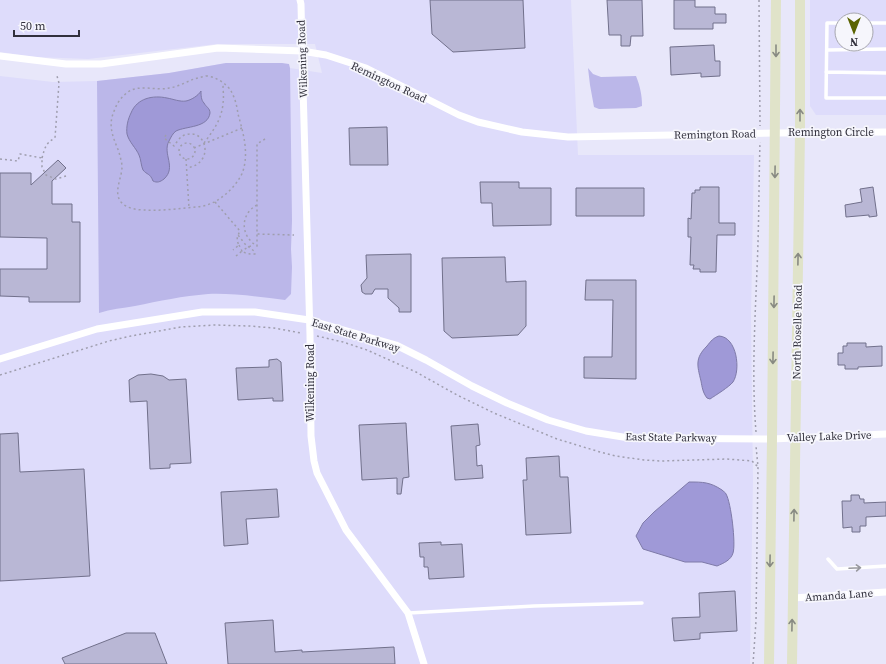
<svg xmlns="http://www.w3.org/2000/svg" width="886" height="664" font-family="'Source Serif 4',serif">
<rect width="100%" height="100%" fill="#e8e7fa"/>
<path fill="#dedcfb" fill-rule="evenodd" d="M0,0H571L578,155H754L751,316L753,480L751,592L750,664H0V76L53,82L97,81L169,73L226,63H282L290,68L322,73L315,44H217L88,59L35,57L0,52Z
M810,0H886V115H816L810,106ZM842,20H866V44H842Z"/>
<path fill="#bbb7e9" d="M226,63H282L289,64L290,68L292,221L291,249L292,267L291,294L285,300C260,297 233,293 208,294C183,296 159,301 135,306C123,308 111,309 99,313L97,81L169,73Z
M588,68L593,74L601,77L636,76C640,86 642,95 642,106L636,108L599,109L594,107L590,85Z"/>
<path fill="#9f99d7" stroke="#7e7aa8" d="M201,91C201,95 201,100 204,103C206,107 210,108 210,113C208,128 186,126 176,131C173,133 171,137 169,141C162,154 177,167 164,179C160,182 157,183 153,181C150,173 147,175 143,170C141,166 141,159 139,155C136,148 129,142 127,134C126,127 128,119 131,113C137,98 153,95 167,98C173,99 180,102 186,101C191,100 198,96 201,91Z
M719,336C737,337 741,370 733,382C729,387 716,395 710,399L707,398C703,393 702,387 701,381C697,365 695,358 707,346C711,341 713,338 719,336Z
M689,482C703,482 710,482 722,490C723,491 726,493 726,494C731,502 736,544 733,553C731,560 724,563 717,566L702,562H685L643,549L636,536L643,523L654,512Z"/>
<path fill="#b9b7d5" stroke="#71708b" d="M430,0H523L525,48L453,52L432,34Z
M607,0H642L643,36H631L630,46H621V35H609Z
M674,0H695V7H715V14H726V23H713V29H674Z
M714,45L715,61H720V76L701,77V73L671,75L670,47Z
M387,127L388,165H350L349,128Z
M58,160L66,168L52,181V204H72V222H80V302H29V297L0,296V269H47V238L0,237V173H31V185Z
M480,182H519V188H551V225L493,226L492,203H481Z
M700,187H719V223H735V235H717L716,272H700V269H693L694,265H690L691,237H688V218L691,219L692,193H695V190H700Z
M873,187L877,216L869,217V215L846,217L845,205L862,202L860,189Z
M576,188H644V216H576Z
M411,254V312H399V308L388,298V289H375L372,294H365L362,292L361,285L367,278L366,255Z
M505,257L506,282L526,281V326L518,335L452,338L444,331L442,258Z
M586,280H636V379L584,378V357H612L613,300H585Z
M847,343H866V347L882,346V366L858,367V369H845V365H838V353H843V346H847Z
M277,359L281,362L283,401H273V398L238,400L236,368L269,367V360Z
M151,374L163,376L169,380L186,379L191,463L170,464V468L150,469L147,401L130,402L129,380L138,375Z
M406,423L409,477L403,478L401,494H397V478L362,480L359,425Z
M478,424L480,445L476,446L477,466L482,465L483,478L455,480L451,426Z
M18,433L20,472L84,469L90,576L0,581V434Z
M559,456L560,477H568L571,533L526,535L523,480H527L526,458Z
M277,489L279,517L246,519L248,544L224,546L221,492Z
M851,495H859L860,499H864V503L886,502V516L866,517V526H860V532H852V527L843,528L842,501H851Z
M441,542V545L462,544L464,577L429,579L428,567H424V557H420L419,543Z
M735,591L737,631L700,633V639L674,641L672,618L700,617L699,593Z
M273,620L275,652L302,650V652L394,647L395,664H228L225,623Z
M126,633H155L167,664H65L62,658Z"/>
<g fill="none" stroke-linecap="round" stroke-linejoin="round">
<path stroke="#9f9eae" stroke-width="1.5" stroke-dasharray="2 3" stroke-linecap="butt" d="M759,0L760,126
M206,76C215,76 227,84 231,91C235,98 237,106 238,114C243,132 249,152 243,171C239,183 224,198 212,203C204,207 195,207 186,208C173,209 160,211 146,210C138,210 127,209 121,202C113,192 122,178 122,167C122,162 120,157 119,152C113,137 107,125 115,109C117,103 122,96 128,92C139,84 156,91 169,88C178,87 186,82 194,79C198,78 202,77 206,76Z
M166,135L164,138L174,146C177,142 180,136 185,135C206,127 216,163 187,168
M265,139L257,144V234L294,235
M204,143C213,131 222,119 223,103C224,97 223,90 223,84
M179 151a8 8 0 1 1 16 0a8 8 0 1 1-16 0Z
M194,148L242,128
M42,158C45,147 46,143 55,138L59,83L57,76
M0,159L18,161L20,154L42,158V167L46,175L56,179L66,176
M186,159L189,208
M215,202L240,231C237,237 236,240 239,245L233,250
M257,205C240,214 240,236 257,246V234
M239,245L242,251L248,247L251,246L252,244
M236,256L242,251C246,254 250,254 255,254L254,251L245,244L238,235
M317,336L343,342L367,350L416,372L457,395L494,413L557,439L600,452L616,456L644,460L661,461L727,459L752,461L758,467
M0,375L109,341L131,336L181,327L215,325L249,326L274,328L301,333
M756,432C751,369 756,306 758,243C759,209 759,175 760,142
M753,664L756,621L758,467L756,446"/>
<path stroke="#fff" stroke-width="3.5" d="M842,23H827L826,98H886
M866,23H886
M827,50L886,49
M826,72L886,73
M828,559L837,569L886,566
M409,613L534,606L642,603"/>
<path stroke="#fff" stroke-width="7" d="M300,0L301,4L302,51L310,335L311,436L314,461L317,473L346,530L408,613L424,664
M0,56L66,64H101L218,48L302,51L326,55L366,68L459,115L478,122L522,132L568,137L776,133L886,132
M0,359L97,329L202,312H255L309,320L396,345L426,360L472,386L507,403L548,420L586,431L629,438L772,439L886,434
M793,598L886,592"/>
<path stroke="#e0e3c9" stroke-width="10" d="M769,664L772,439L776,0
M792,664L800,133V0"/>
</g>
<defs><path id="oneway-shaft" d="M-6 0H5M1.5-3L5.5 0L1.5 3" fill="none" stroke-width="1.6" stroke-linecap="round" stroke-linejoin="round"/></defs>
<g stroke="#888a82">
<use href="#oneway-shaft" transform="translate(776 51) rotate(90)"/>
<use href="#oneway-shaft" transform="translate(800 115) rotate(-90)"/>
<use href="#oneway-shaft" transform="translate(775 172) rotate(91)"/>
<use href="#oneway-shaft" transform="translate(798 259) rotate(-89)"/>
<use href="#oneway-shaft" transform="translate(774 302) rotate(91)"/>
<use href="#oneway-shaft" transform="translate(773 358) rotate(91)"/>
<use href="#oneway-shaft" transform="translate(794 515) rotate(-89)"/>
<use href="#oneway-shaft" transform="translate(770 561) rotate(91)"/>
<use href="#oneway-shaft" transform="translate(792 625) rotate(-89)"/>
</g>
<use stroke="#98989e" href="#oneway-shaft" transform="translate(855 568) rotate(-3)"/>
<g text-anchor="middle" stroke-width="3.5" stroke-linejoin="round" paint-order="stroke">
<g font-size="11" fill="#31303c" stroke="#f6f6fc">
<text transform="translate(302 59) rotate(-92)" y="4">Wilkening Road</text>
<text transform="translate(389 82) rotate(25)" y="4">Remington Road</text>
<text x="831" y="136">Remington Circle</text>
<text transform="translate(715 134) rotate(-1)" y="4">Remington Road</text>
<text transform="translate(797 332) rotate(-89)" y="4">North Roselle Road</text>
<text transform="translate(356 335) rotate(17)" y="4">East State Parkway</text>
<text transform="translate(310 383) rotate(-90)" y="4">Wilkening Road</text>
<text transform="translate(829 436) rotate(-2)" y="4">Valley Lake Drive</text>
<text transform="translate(671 437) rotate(1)" y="4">East State Parkway</text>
<text transform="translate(839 595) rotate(-4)" y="4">Amanda Lane</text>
</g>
</g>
<g transform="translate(854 32) rotate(180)"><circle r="19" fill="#f6f6fc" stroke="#a7a7af"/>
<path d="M0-3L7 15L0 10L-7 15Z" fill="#5a6301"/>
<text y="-6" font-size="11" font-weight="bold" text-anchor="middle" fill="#31303c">N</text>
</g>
<path d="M14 30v6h65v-6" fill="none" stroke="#31303c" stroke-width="2"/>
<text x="20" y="30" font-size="12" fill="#31303c" stroke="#f6f6fc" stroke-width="3" paint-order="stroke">50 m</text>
</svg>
